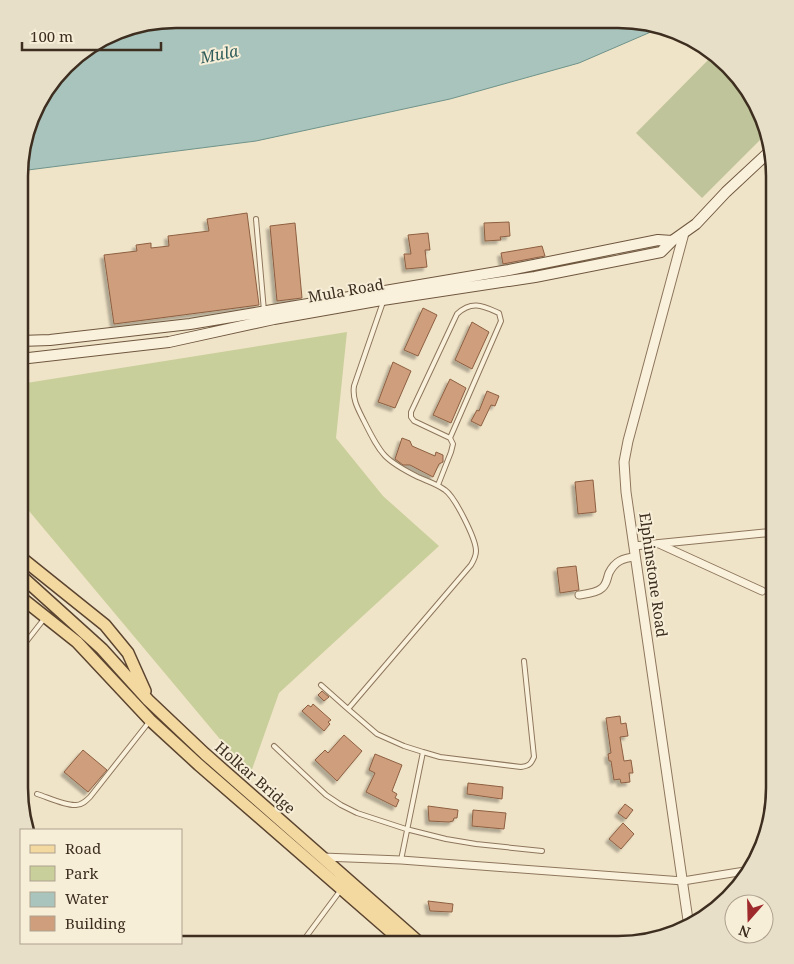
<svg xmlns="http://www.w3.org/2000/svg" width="794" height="964" font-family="'Noto Serif',serif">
<defs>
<filter id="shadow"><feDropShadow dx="-3.5" dy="3.5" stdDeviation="1" flood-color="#0004"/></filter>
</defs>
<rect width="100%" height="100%" fill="#f0e4c8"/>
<path fill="#c9cf9b" d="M347,332L336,438L383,496L439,546L279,693L250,775L19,499L20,384Z"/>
<path fill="#bfc49a" d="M714,54L754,97L765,135L702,198L636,133Z"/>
<path fill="#a9c4bc" stroke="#6f938a" d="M175,19L639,20L660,28L579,63L450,99L256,141L20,171V155L40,97L72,57L125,27Z"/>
<path fill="#cf9f7d" stroke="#8d5f41" filter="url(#shadow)" d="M247,213L259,305L114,324L104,255L137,251L136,245L151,243V248L169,246L168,236L209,231L207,219Z
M509,222L510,236L500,237L501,240L485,241L484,223Z
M295,223L302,298L277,301L270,226Z
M428,233L430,250H425L427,267L406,269L404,254H411L408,235Z
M542,246L545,256L503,264L501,253Z
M423,308L437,315L418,356L404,350Z
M472,322L489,332L472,369L455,360Z
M393,362L411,371L395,408L378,402Z
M450,379L466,388L451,423L433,415Z
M487,391L499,396L495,406L491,405L481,426L471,421L477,410L479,411Z
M402,438L410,441L412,446L435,456L436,452L443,455V462L439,464L433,477L410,465H403L395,459Z
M593,480L596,512L578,514L575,482Z
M576,566L579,590L560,593L557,568Z
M322,691L329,697L324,701L318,695Z
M313,704L331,720L328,722L330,724L324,731L302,711L308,705L311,707Z
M620,716L621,724L626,723L628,736L620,737L624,761L631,760L633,773H629L630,782L621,783L620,779L614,780L611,761H609L608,754L611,753L606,718Z
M344,735L362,751L337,781L315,760L325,750L328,753Z
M83,750L107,770L88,792L64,772Z
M375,754L402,765L392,791L397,794L395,798L399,800L396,807L366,792L375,773L369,770Z
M468,783L503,787L502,799L467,794Z
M625,804L633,810L626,819L618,813Z
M428,806L458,810L457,818H454L453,821L449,822L429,821Z
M473,810L506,813L504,829L472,826Z
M623,823L634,834L621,849L609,839Z
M428,901L453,904L452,912L430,911Z"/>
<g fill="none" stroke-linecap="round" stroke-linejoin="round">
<g stroke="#8d765c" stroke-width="6">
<path id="service" d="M256,219L264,311
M383,302L354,386C352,399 358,409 364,421C381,455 384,460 418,477C427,481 437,484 445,490C455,497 476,539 476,551C476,556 474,560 471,565L348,709L377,734L404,746L423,752
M438,485L451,452L453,444L450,438L414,421L411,417V412L457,314C472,300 483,306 499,313L501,321L450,438
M19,651L44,619
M321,685L348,709
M274,746L326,795L341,805L357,813L406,829L446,839L476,844L542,851
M37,794C47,797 66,806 76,805C82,805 86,801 90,797L149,722
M769,815L768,800L775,795
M401,860L423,752L440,757L521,767C529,766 531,764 534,757L524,661
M300,945L340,891"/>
</g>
<g stroke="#8d765c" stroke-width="9">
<path id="minor" d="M659,544L762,591
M634,546L775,532
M579,595C586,594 597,593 602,588C607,584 607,578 609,573C615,561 623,558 635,557
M323,857L401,860L683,881L751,870
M688,919L698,923"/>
</g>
<g stroke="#8d765c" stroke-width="11">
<path id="tertiary" d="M684,233L628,441L624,462L626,492L689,927"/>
</g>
<g stroke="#6f573f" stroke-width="12">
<path id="secondary" d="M20,341L50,340L190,324L509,270L658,240L672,241
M20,359L169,342L274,319L376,301L535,277L661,252L672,241L696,224L726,192L769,152"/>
</g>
<g stroke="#5b4430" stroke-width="14">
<path id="primary" d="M19,556L105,625L128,653L145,691
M19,574L102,649L148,700L205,754L422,945
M19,596L77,642L150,720L199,765L406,945"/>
</g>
<use href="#service" stroke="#faf1dc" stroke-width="4"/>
<use href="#minor" stroke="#faf1dc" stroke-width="7"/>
<use href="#tertiary" stroke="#faf1dc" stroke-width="9"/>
<use href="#secondary" stroke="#faf1dc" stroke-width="10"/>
<use href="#primary" stroke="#f3d9a0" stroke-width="11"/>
</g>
<g text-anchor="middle" stroke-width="4" stroke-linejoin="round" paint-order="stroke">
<g font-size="15" fill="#3d2e20" stroke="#f7eed8">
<text transform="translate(346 291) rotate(-10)" y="5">Mula Road</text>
<text transform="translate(653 575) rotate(82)" y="5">Elphinstone Road</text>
<text transform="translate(255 778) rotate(41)" y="5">Holkar Bridge</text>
</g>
<g font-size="16" font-style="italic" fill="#2f5d5a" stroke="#f7eed8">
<text transform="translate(219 54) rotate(-11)" y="6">Mula</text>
</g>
</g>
<path d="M0 0H794V964H0ZM176 28H618A148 148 0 0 1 766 176V788A148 148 0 0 1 618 936H176A148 148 0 0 1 28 788V176A148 148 0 0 1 176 28Z" fill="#e8dfc9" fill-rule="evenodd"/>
<path fill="none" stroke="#3d2e20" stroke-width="2.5" d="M176 28H618A148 148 0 0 1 766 176V788A148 148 0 0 1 618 936H176A148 148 0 0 1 28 788V176A148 148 0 0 1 176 28Z"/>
<rect x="20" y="829" width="162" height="115" fill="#f7eed8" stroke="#ada18e"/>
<rect x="30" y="845" width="25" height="8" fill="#f3d9a0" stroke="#ada18e"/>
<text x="65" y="854" font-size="15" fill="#3d2e20">Road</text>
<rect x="30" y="866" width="25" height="15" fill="#c9cf9b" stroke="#ada18e"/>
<text x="65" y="879" font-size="15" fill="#3d2e20">Park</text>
<rect x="30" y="892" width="25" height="15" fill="#a9c4bc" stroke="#ada18e"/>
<text x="65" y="904" font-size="15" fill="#3d2e20">Water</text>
<rect x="30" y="916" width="25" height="15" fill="#cf9f7d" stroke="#ada18e"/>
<text x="65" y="929" font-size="15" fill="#3d2e20">Building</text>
<g transform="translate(749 919) rotate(200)"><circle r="24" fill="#f7eed8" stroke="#ada18e"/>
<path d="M0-4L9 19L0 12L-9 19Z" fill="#9e2a2b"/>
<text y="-8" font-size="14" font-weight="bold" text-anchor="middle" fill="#3d2e20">N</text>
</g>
<path d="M22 42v8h139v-8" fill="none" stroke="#3d2e20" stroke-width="2.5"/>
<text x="30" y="42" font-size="15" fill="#3d2e20" stroke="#f7eed8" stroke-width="4" paint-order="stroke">100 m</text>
</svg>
